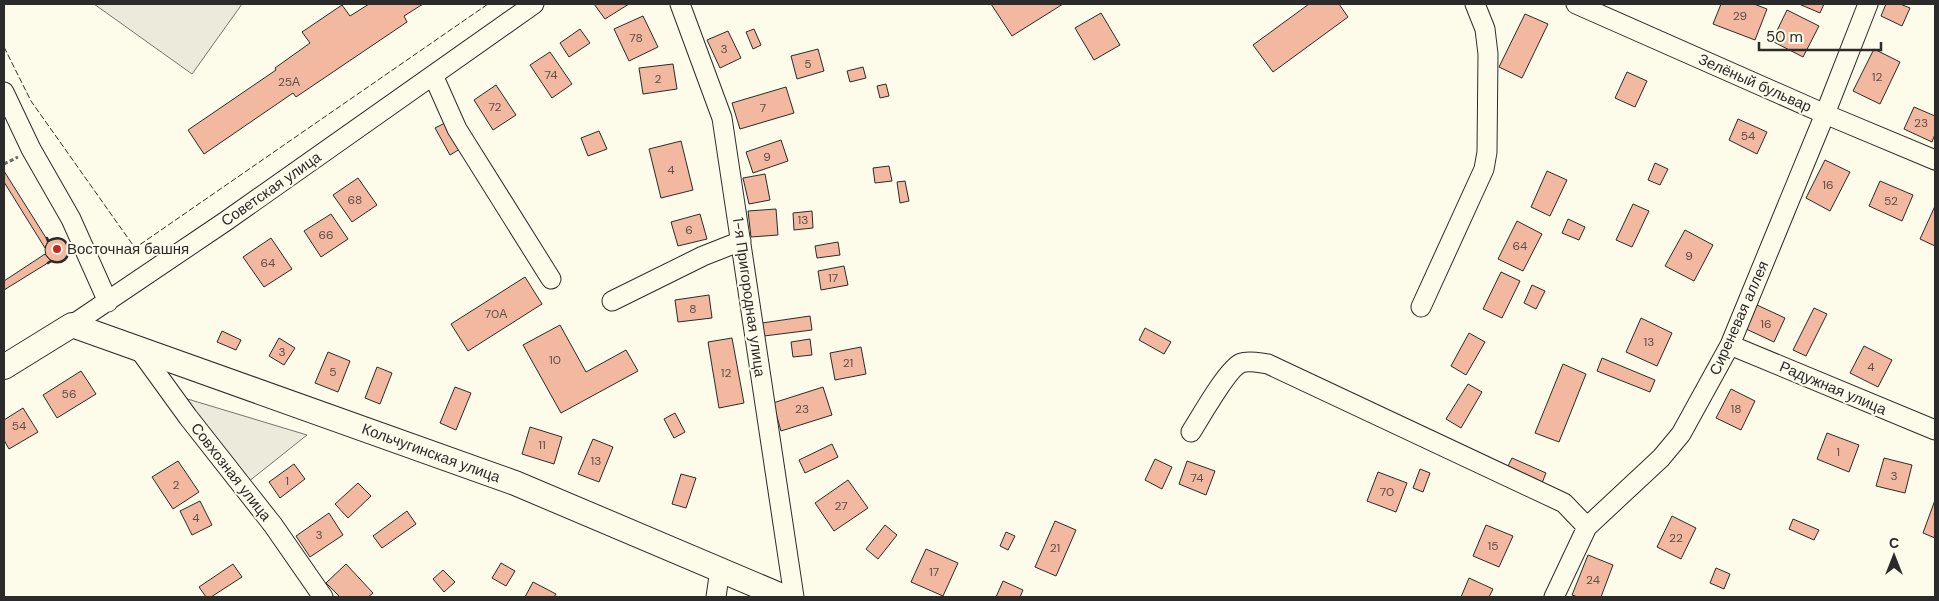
<svg xmlns="http://www.w3.org/2000/svg" width="1939" height="601" font-family="'DM Sans',sans-serif">
<rect width="100%" height="100%" fill="#fdfbea"/>
<path fill="#ecebdb" stroke="#74746e" d="M94,4H242L192,74Z
M181,397L307,435L248,482Z"/>
<path fill="#f2b8a0" stroke="#2b2b2b" d="M369,4H423L404,16L407,22L296,97L293,93L204,154L188,130L276,70L275,68L310,43L302,32L342,5L350,16Z
M594,4H629L605,19Z
M991,4H1063L1012,36Z
M1309,4H1339L1348,17L1273,72L1253,45Z
M1721,4H1754L1767,9L1755,40L1713,24Z
M1799,4H1824L1820,13Z
M1886,4H1900L1910,8L1902,26L1881,16Z
M1787,10L1819,26L1803,57L1772,41Z
M1101,13L1120,45L1094,60L1075,28Z
M1525,14L1548,24L1522,78L1499,67Z
M643,16L658,47L629,61L614,29Z
M580,29L590,43L569,57L560,43Z
M754,29L761,45L753,49L746,32Z
M728,31L741,58L720,68L707,40Z
M818,49L824,71L797,79L791,56Z
M1874,49L1900,62L1880,104L1853,91Z
M550,52L572,84L552,98L530,65Z
M673,64L677,89L643,94L639,68Z
M863,67L866,78L850,82L847,71Z
M1627,72L1647,81L1635,107L1615,98Z
M886,84L889,96L880,98L877,86Z
M496,85L516,115L493,130L474,100Z
M786,87L794,113L740,129L732,103Z
M1914,107L1935,116V134L1932,142L1904,129Z
M1738,119L1767,132L1757,154L1729,140Z
M445,123L460,149L450,155L435,128Z
M599,131L607,149L588,156L581,138Z
M781,140L788,161L753,173L746,152Z
M681,141L693,190L661,198L649,149Z
M1825,160L1850,172L1830,211L1806,198Z
M1655,163L1668,169L1660,185L1648,180Z
M889,166L892,181L875,183L873,168Z
M4,171L48,241L45,248L4,182Z
M1547,171L1567,180L1550,216L1531,207Z
M765,174L770,200L749,204L743,178Z
M358,178L377,205L352,222L333,195Z
M905,181L909,201L900,203L897,182Z
M1880,181L1913,195L1902,221L1869,206Z
M1633,204L1649,211L1632,247L1616,240Z
M1935,206V246L1920,239Z
M776,209L778,235L751,237L748,211Z
M812,211L813,228L794,230L793,213Z
M331,214L348,239L321,257L304,231Z
M700,214L707,239L678,246L671,222Z
M1568,219L1585,227L1579,240L1562,233Z
M1517,221L1542,234L1523,271L1498,259Z
M1685,230L1713,245L1694,281L1665,266Z
M45 250a12 12 0 1 1 24 0a12 12 0 1 1-24 0Z
M271,238L292,269L264,287L243,257Z
M838,242L840,255L817,258L815,246Z
M45,254L51,261L4,290V281Z
M844,266L848,285L821,290L818,271Z
M1501,272L1520,281L1502,318L1483,309Z
M525,277L542,304L468,351L451,324Z
M1532,285L1545,291L1536,309L1524,303Z
M709,295L712,318L678,322L675,300Z
M1757,305L1785,318L1774,342L1746,329Z
M1814,308L1827,314L1806,356L1793,350Z
M810,316L812,330L764,336L762,323Z
M1641,318L1672,333L1657,366L1626,352Z
M560,325L586,372L626,350L638,371L561,413L523,345Z
M1145,328L1171,342L1164,354L1139,340Z
M222,331L241,340L236,350L217,342Z
M1469,333L1485,342L1466,375L1451,366Z
M279,338L295,348L284,365L269,356Z
M732,338L744,403L719,408L708,342Z
M810,339L812,355L793,357L791,342Z
M1864,346L1892,360L1878,387L1850,373Z
M861,347L866,374L835,380L830,353Z
M328,352L350,361L338,392L315,383Z
M1602,358L1655,380L1650,392L1597,371Z
M1563,364L1586,374L1559,442L1535,433Z
M377,367L392,373L380,404L365,398Z
M81,371L96,394L57,418L43,395Z
M1468,384L1482,392L1461,428L1446,419Z
M455,387L471,393L456,430L440,423Z
M823,387L832,415L781,431L773,403Z
M1731,389L1755,401L1741,430L1716,418Z
M23,408L38,432L9,449L4,440V420Z
M675,413L685,432L674,438L664,419Z
M530,427L562,437L554,464L522,454Z
M1827,433L1859,445L1849,472L1817,459Z
M593,439L613,447L599,482L578,474Z
M832,444L838,457L805,473L799,460Z
M1512,458L1546,473L1542,483L1507,468Z
M1884,458L1912,465L1905,493L1876,486Z
M1155,459L1172,467L1162,489L1145,480Z
M178,461L199,492L173,509L152,477Z
M1187,461L1215,471L1206,495L1179,484Z
M294,464L305,479L280,498L269,482Z
M1420,469L1430,473L1423,492L1413,488Z
M1378,472L1407,483L1396,512L1367,501Z
M681,474L696,478L686,508L672,504Z
M848,480L868,508L834,531L815,503Z
M358,483L371,496L348,518L335,504Z
M1935,500V538L1923,533Z
M200,501L212,525L192,535L180,511Z
M407,511L416,524L382,548L373,536Z
M329,513L343,535L310,557L296,536Z
M1672,516L1696,528L1681,559L1657,547Z
M1793,519L1819,530L1814,540L1789,529Z
M1055,521L1076,530L1056,576L1035,567Z
M885,525L897,535L878,559L866,549Z
M1486,525L1513,536L1499,567L1473,556Z
M1006,532L1015,536L1008,550L1000,546Z
M926,549L958,563L943,596L911,582Z
M1588,555L1613,565L1601,597H1578L1572,595Z
M501,563L515,571L506,586L492,578Z
M233,564L242,577L211,597H206L199,587Z
M346,564L373,593L368,597H340L326,583Z
M1716,568L1730,574L1724,589L1710,583Z
M443,570L455,582L444,592L433,579Z
M1469,578L1493,589L1489,597H1461Z
M1003,581L1023,590L1020,597H996Z
M533,582L556,594L554,597H525Z"/>
<g fill="none" stroke-linecap="round" stroke-linejoin="round">
<g stroke="#2b2b2b" stroke-width="21">
<path id="minor" d="M680,4L722,118L794,597
M1576,4L1825,114L1935,160
M433,75L457,129L551,279
M4,92L31,149L71,219L108,302
M612,301L703,256L741,241
M1421,307L1484,169L1487,152L1488,54L1485,29L1475,4
M72,325L226,221L534,4
M1730,345L1935,430
M138,348L188,417L273,525L323,597
M1191,432C1200,418 1228,368 1241,363C1249,360 1260,363 1268,364L1564,503L1587,527
M716,597L720,569
M1554,597L1587,527L1661,458L1681,434L1730,345L1825,114L1868,4"/>
</g>
<g stroke="#2b2b2b" stroke-width="26">
<path id="major" d="M4,367L72,325L515,483L784,597"/>
</g>
<path stroke="#6a6964" stroke-width="3" stroke-dasharray="4 2.5" stroke-linecap="butt" d="M4,164L18,157"/>
<use href="#minor" stroke="#fdfbea" stroke-width="19"/>
<use href="#major" stroke="#fdfbea" stroke-width="24"/>
<path stroke="#2b2b2b" stroke-width="1" stroke-dasharray="6 2.5" stroke-linecap="butt" d="M4,47L31,101L135,248L488,4"/>
<path stroke="#2b2b2b" stroke-width="2.5" d="M47,238L48,241C73,227 76,270 51,261L48,263"/>
</g>
<circle fill="#c62828" stroke="#fdfbea" stroke-width="2" cx="57" cy="249" r="5"/>
<g text-anchor="middle" stroke-width="4" stroke-linejoin="round" paint-order="stroke">
<g font-size="12" fill="#5d4e48">
<text x="1740" y="20">29</text>
<text x="636" y="42">78</text>
<text x="724" y="53">3</text>
<text x="808" y="68">5</text>
<text x="551" y="79">74</text>
<text x="1877" y="81">12</text>
<text x="658" y="83">2</text>
<text x="289" y="86">25А</text>
<text x="495" y="111">72</text>
<text x="763" y="112">7</text>
<text x="1921" y="127">23</text>
<text x="1748" y="140">54</text>
<text x="767" y="161">9</text>
<text x="671" y="174">4</text>
<text x="1828" y="189">16</text>
<text x="355" y="204">68</text>
<text x="1891" y="205">52</text>
<text x="803" y="224">13</text>
<text x="689" y="234">6</text>
<text x="326" y="239">66</text>
<text x="1520" y="250">64</text>
<text x="1689" y="260">9</text>
<text x="268" y="267">64</text>
<text x="833" y="282">17</text>
<text x="693" y="313">8</text>
<text x="496" y="318">70А</text>
<text x="1766" y="328">16</text>
<text x="1649" y="346">13</text>
<text x="282" y="356">3</text>
<text x="555" y="364">10</text>
<text x="848" y="367">21</text>
<text x="1871" y="371">4</text>
<text x="333" y="376">5</text>
<text x="726" y="377">12</text>
<text x="69" y="398">56</text>
<text x="802" y="413">23</text>
<text x="1736" y="413">18</text>
<text x="19" y="430">54</text>
<text x="542" y="449">11</text>
<text x="1838" y="456">1</text>
<text x="596" y="465">13</text>
<text x="1894" y="480">3</text>
<text x="1197" y="482">74</text>
<text x="287" y="485">1</text>
<text x="176" y="489">2</text>
<text x="1387" y="496">70</text>
<text x="841" y="510">27</text>
<text x="196" y="522">4</text>
<text x="319" y="539">3</text>
<text x="1676" y="542">22</text>
<text x="1493" y="550">15</text>
<text x="1055" y="552">21</text>
<text x="934" y="576">17</text>
<text x="1593" y="584">24</text>
</g>
<g font-size="15" fill="#2b2b2b" stroke="#fdfbea">
<text transform="translate(1755 83) rotate(24)" y="5">Зелёный бульвар</text>
<text transform="translate(271 189) rotate(-35)" y="5">Советская улица</text>
<text transform="translate(749 297) rotate(82)" y="5">1-я Пригородная улица</text>
<text transform="translate(1739 318) rotate(-66)" y="5">Сиреневая аллея</text>
<text transform="translate(1833 388) rotate(23)" y="5">Радужная улица</text>
<text transform="translate(431 453) rotate(20)" y="5">Кольчугинская улица</text>
<text transform="translate(231 472) rotate(52)" y="5">Совхозная улица</text>
</g>
<g font-size="15" fill="#2b2b2b" stroke="#fdfbea" text-anchor="start">
<text x="67" y="254">Восточная башня</text>
</g>
</g>
<rect width="1939" height="601" fill="none" stroke="#2b2b2b" stroke-width="10"/>
<g transform="translate(1894 556)" stroke="#fdfbea" stroke-width="4" paint-order="stroke">
<path d="M0-4L9 19L0 12L-9 19Z" fill="#2b2b2b"/>
<text y="-8" font-size="14" font-weight="bold" text-anchor="middle" fill="#2b2b2b">С</text>
</g>
<path d="M1759 42v8h122v-8" fill="none" stroke="#2b2b2b" stroke-width="2.5"/>
<text x="1766" y="42" font-size="15" fill="#2b2b2b" stroke="#fdfbea" stroke-width="4" paint-order="stroke">50 m</text>
</svg>
